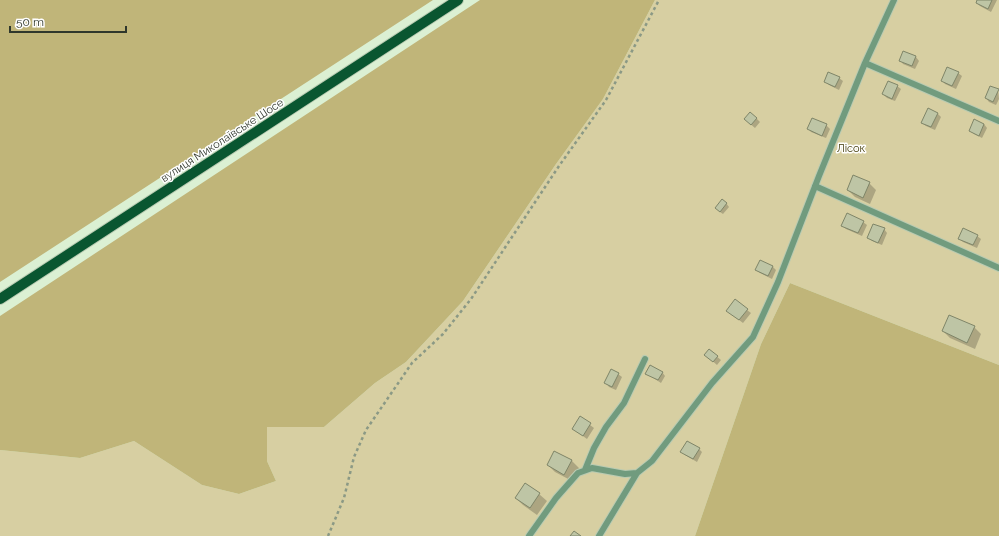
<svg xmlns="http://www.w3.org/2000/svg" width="999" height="536" font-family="Raleway,sans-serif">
<rect width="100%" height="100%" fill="#dbf0d3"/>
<path fill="#d7cfa2" d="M655,0H999V365L790,283L761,344L695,536H0V450L80,458L134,441L202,485L239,494L276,481L267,461L266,427H324L375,383L406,362L463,301L556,164L603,99Z"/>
<path fill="#c0b579" d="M0,0H433L0,282Z
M480,0H655L603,99L556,164L463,301L406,362L375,383L324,427H267V461L276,481L239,494L202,485L134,441L80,458L0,450V316Z
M790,283L999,365V536H695L761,344Z"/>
<path fill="#0003" d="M979,0H997L991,12L980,6L977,3Z
M904,52L916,57L919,61L915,69L903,64L900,60Z
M958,73L962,76L956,89L945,84L942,80Z
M839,78L843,81L839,90L829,85L825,81Z
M897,86L901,89L895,101L887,98L883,94Z
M998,90L999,99L996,105L989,102L986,98Z
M937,113L941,117L935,130L926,126L922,123Z
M756,118L760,122L755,128L749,123Z
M812,119L826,125L830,129L826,138L811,132L808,128Z
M984,124L987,128L982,138L974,134L970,131Z
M869,183L876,190L870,204L855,197L848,190Z
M726,203L729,207L723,214L720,212Z
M863,222L867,225L862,236L846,229L843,226Z
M884,229L887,233L882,245L872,241L868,237Z
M977,236L981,239L977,248L963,242L959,238Z
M760,261L773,267L776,270L772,279L760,273L756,270Z
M747,310L751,313L743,323L731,314Z
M974,327L981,334L975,349L950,338L943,331Z
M709,350L721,360L717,365L709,358Z
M662,372L665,376L661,383L646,373Z
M618,374L622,377L616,390L609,387L606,383Z
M581,418L594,428L587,439L573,429Z
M699,449L702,452L697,462L685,455Z
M555,452L572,461L579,468L572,481L555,472L548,465Z
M539,494L547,501L537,515L523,505L516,498Z"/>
<path fill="#bec5a5" stroke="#7f8568" d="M977,0H992L988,9L976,3Z
M903,51L916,56L912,66L899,61Z
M947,67L959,72L952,86L941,81Z
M828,72L840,77L835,87L824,82Z
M888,81L898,85L892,99L882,94Z
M990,86L999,89L993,102L985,98Z
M928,108L938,113L931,127L921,123Z
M750,112L757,118L751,125L744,119Z
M812,118L827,124L822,136L807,129Z
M974,119L984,124L979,136L969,131Z
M853,175L870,182L863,198L847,190Z
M722,199L727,203L720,212L715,208Z
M847,213L864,221L858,233L841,226Z
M873,224L885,228L878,243L867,238Z
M963,228L978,235L973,245L958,239Z
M760,260L773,266L768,276L755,270Z
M735,299L748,309L739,320L726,311Z
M949,315L975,326L967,343L942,331Z
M709,349L718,356L713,362L704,355Z
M650,365L663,372L658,380L645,374Z
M611,369L619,373L612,387L604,383Z
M580,416L591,423L583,436L572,429Z
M687,441L700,448L693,459L680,452Z
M554,451L572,460L564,475L547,465Z
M525,483L540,493L530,508L515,498Z
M574,531L581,536H570Z"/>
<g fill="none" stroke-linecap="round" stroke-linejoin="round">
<g stroke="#b9cbb2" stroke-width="8">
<path id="service" d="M865,63L999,121
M815,186L999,268
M585,470L594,448L606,427L624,403L645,359
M529,536L556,498L578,473L592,468L625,474L637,473L652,461L712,383L753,337L778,282L819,176L865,63L894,0
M599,536L637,473"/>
</g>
<g stroke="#b9cbb2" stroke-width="12">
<path id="primary" d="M0,299L458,0"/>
</g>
<path stroke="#8b9985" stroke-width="2.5" stroke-dasharray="3 3" stroke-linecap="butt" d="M328,536L344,498L354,457L366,430L412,363L443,334L471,299L559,166L606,100L659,0"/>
<use href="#service" stroke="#719b7e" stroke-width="6"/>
<use href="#primary" stroke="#095630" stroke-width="10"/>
</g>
<g text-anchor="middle" stroke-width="3" stroke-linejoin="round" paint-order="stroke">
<g font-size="11" fill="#2f372c" stroke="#fff">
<text transform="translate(222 140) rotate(-33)" y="4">вулиця Миколаївське Шосе</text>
</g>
<g font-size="11" fill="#423a08" stroke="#fff">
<text x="851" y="152">Лісок</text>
</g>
</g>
<path d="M10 26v6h116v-6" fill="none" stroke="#2f372c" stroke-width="2"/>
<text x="16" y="26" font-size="12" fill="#2f372c" stroke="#ffffff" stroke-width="3" paint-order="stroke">50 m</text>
</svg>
